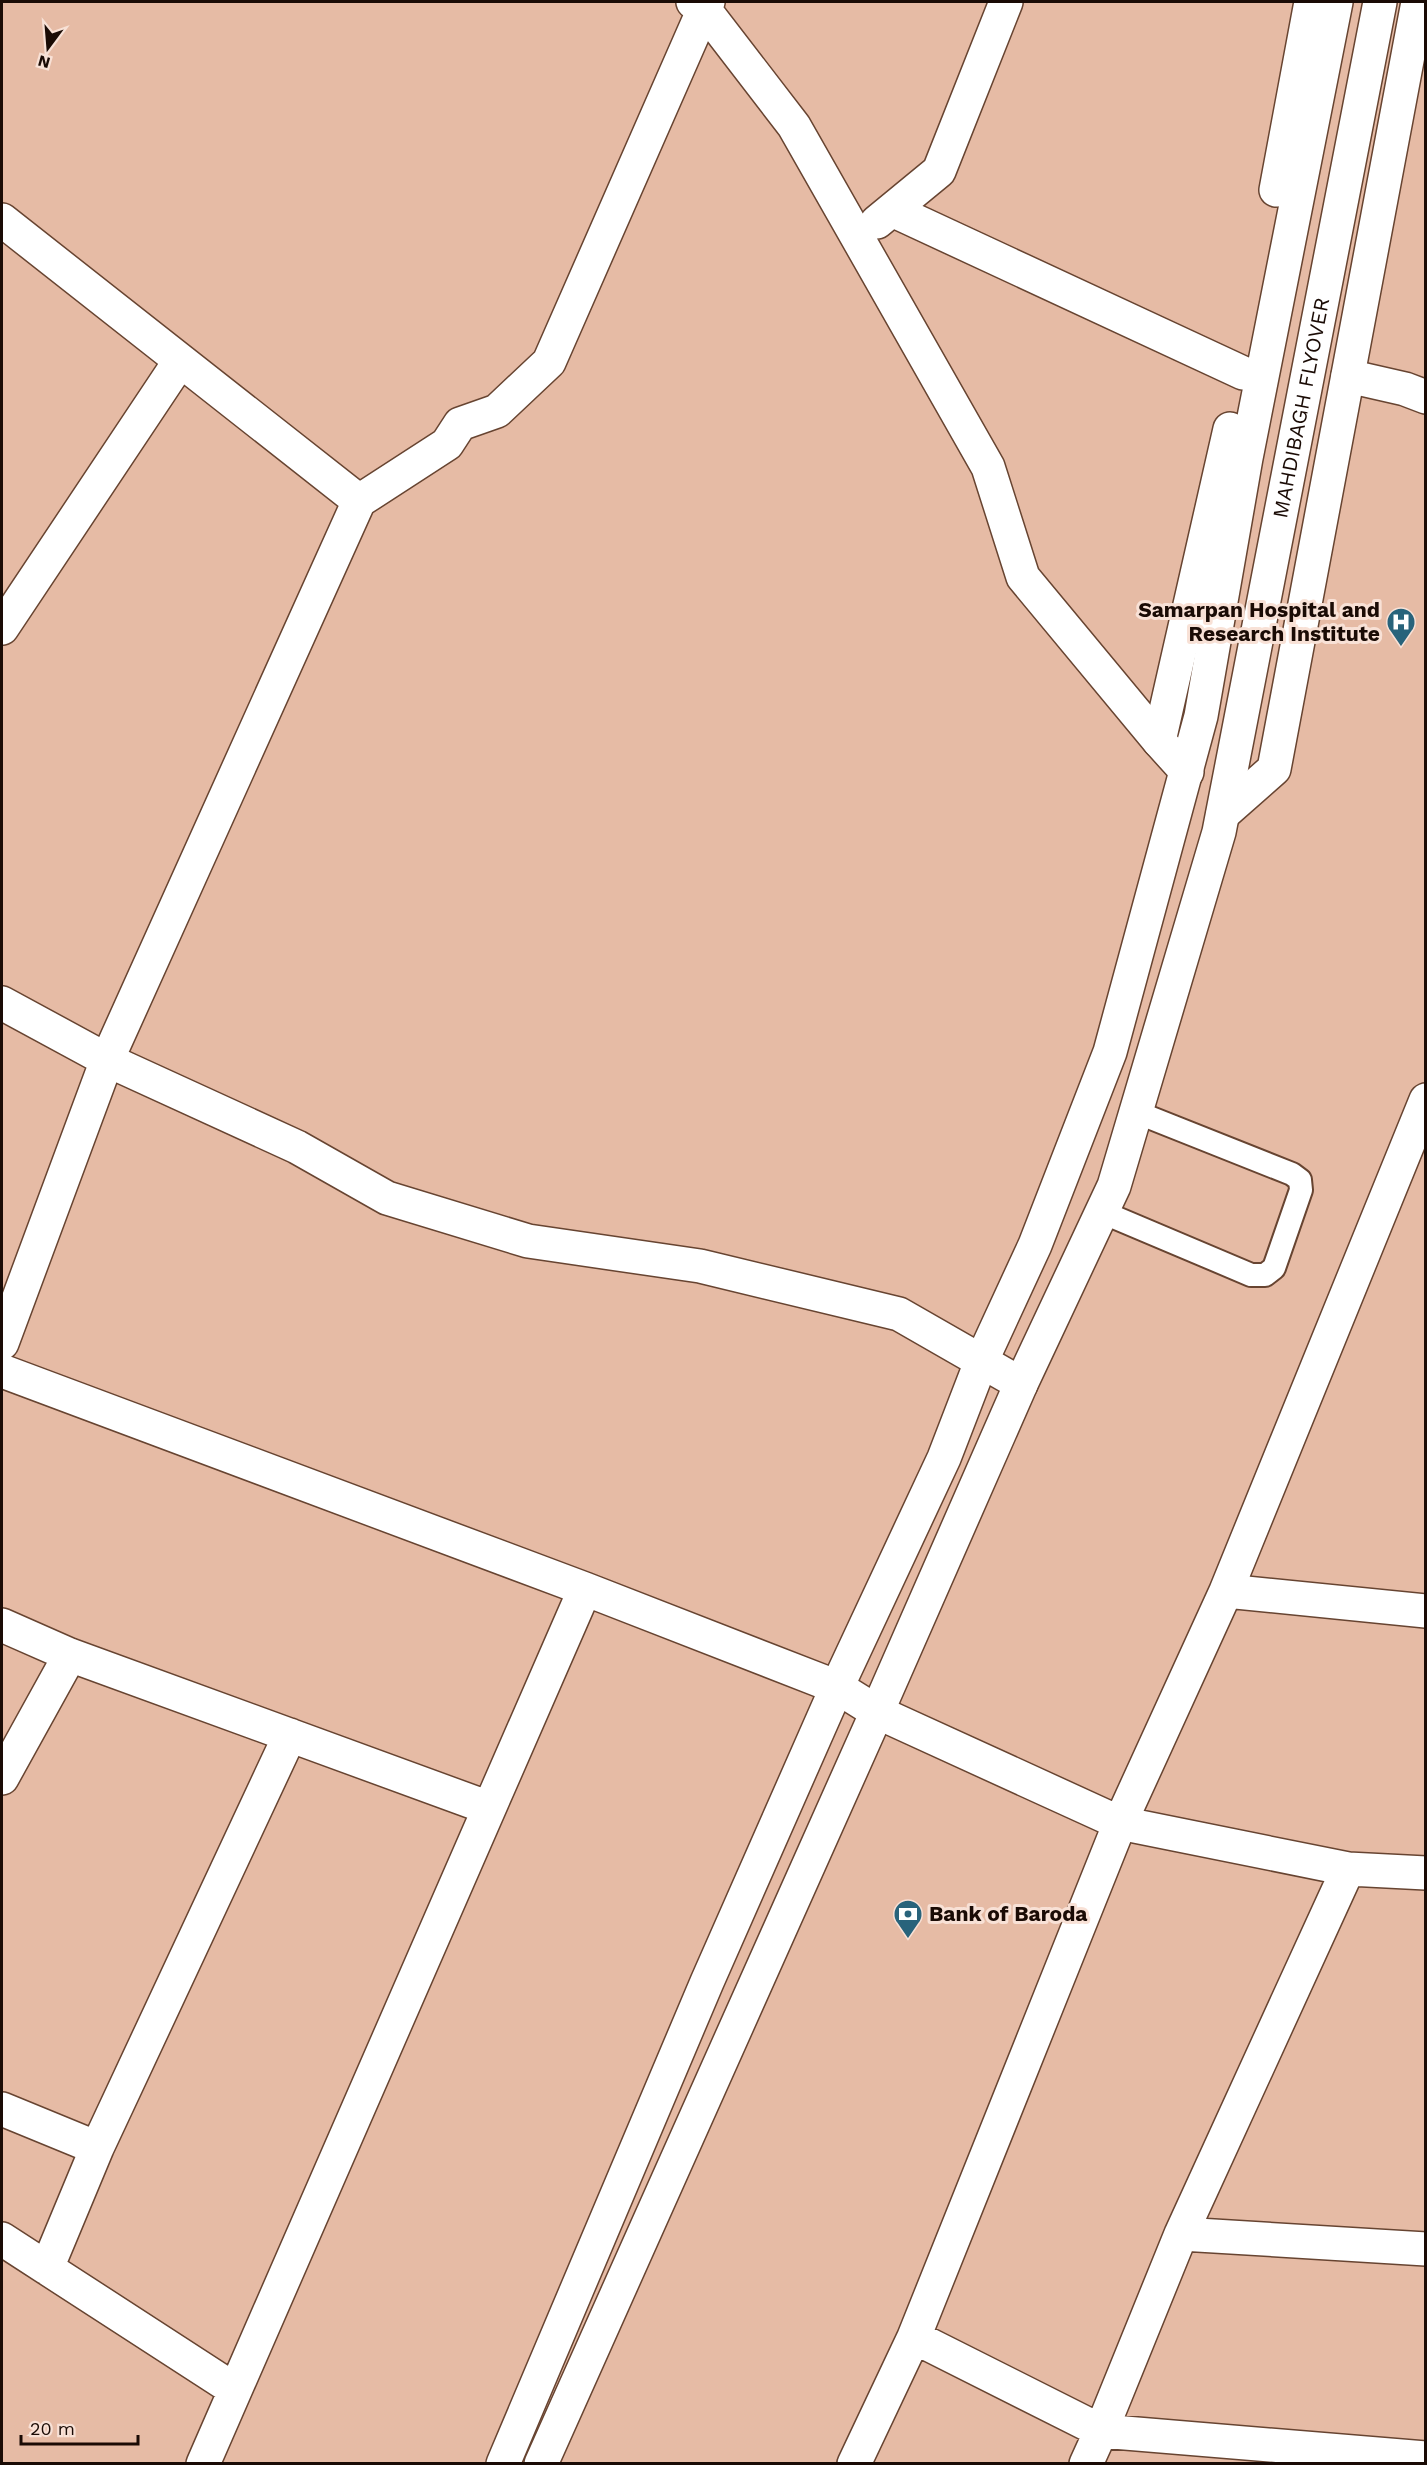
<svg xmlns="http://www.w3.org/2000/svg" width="1427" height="2465" font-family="'Work Sans',sans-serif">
<rect width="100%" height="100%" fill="#e6bba5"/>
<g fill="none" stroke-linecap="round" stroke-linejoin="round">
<g stroke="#674431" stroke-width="26">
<path id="lane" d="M1102,1212L1251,1275H1265L1274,1268L1301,1190L1300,1180L1292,1174L1136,1112"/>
</g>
<g stroke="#674431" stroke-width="36">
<path id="street" d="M708,2L704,9L794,126L988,467L1023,577L1159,741
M892,210L1243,373
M2,220L359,501L107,1060L2,1343
M877,222L939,171L1006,2
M359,501L447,444L460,424L497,411L549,362L704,9L693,2
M2,628L180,361
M1223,814L1274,769L1418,2
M2,1003L107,1060L297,1147L387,1198L528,1241L700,1266L899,1314L1021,1384
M2,1371L585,1589L837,1687L877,1712L1120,1823L1348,1869L1426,1873
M1226,1591L1426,1100
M2,1625L70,1655L489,1808
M2,1778L70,1655
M1348,1869L1181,2234L1101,2431L1426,2458
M2,2109L97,2148L290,1735
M1181,2234L1426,2249
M2,2239L235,2390
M47,2268L97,2148
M203,2464L585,1589
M854,2464L914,2337
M1086,2464L1101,2431L914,2337L1120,1823L1226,1591L1426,1611"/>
</g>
<g stroke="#674431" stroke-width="36">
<g id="secondary">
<path d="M1276,190L1311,2"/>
<path d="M1348,376L1405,389L1426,397"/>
<path d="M1187,772L1159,741L1230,429"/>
<path d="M503,2464L707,1982L837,1687L944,1458L981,1362L1035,1245L1110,1052L1201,716L1246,458L1336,2"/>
<path id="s1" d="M541,2464L877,1712L1021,1384L1114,1186L1219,832L1380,2"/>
</g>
</g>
<use href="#lane" stroke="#fff" stroke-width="22"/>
<use href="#street" stroke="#fff" stroke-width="33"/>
<use href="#secondary" stroke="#fff" stroke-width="33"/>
</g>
<defs>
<g id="hospital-pin" transform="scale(1.5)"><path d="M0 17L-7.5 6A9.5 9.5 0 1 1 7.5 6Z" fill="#28637b" stroke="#f8e1d6"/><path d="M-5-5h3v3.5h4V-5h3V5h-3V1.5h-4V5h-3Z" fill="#fff"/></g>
<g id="bank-pin" transform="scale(1.5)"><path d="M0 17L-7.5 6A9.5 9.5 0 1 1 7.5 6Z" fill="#28637b" stroke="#f8e1d6"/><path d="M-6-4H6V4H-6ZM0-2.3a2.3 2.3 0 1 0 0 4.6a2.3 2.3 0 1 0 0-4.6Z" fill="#fff"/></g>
</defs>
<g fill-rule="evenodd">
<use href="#hospital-pin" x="1401" y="622"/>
<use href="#bank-pin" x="908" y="1914"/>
</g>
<g text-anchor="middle" stroke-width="6" stroke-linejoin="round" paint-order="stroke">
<g font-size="21" fill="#1a0b05" stroke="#f8e1d6">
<text dy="7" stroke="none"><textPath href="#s1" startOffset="2202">MAHDIBAGH FLYOVER</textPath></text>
</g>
<g font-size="21" font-weight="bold" fill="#1a0b05" stroke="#f8e1d6" text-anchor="end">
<text x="1380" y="617">Samarpan Hospital and<tspan x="1380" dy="24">Research Institute</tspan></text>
<text x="929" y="1921" text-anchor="start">Bank of Baroda</text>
</g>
</g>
<rect width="1427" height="2465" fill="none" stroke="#1a0b05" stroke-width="6"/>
<g transform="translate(48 48) rotate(196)" stroke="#f8e1d6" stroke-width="4.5" paint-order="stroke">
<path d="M0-4.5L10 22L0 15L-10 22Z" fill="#1a0b05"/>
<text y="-9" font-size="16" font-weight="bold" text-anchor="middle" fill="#1a0b05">N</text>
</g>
<path d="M21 2435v9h117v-9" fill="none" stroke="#1a0b05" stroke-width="3"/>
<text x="30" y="2435" font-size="18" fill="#1a0b05" stroke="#f8e1d6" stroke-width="4.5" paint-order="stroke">20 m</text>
</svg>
